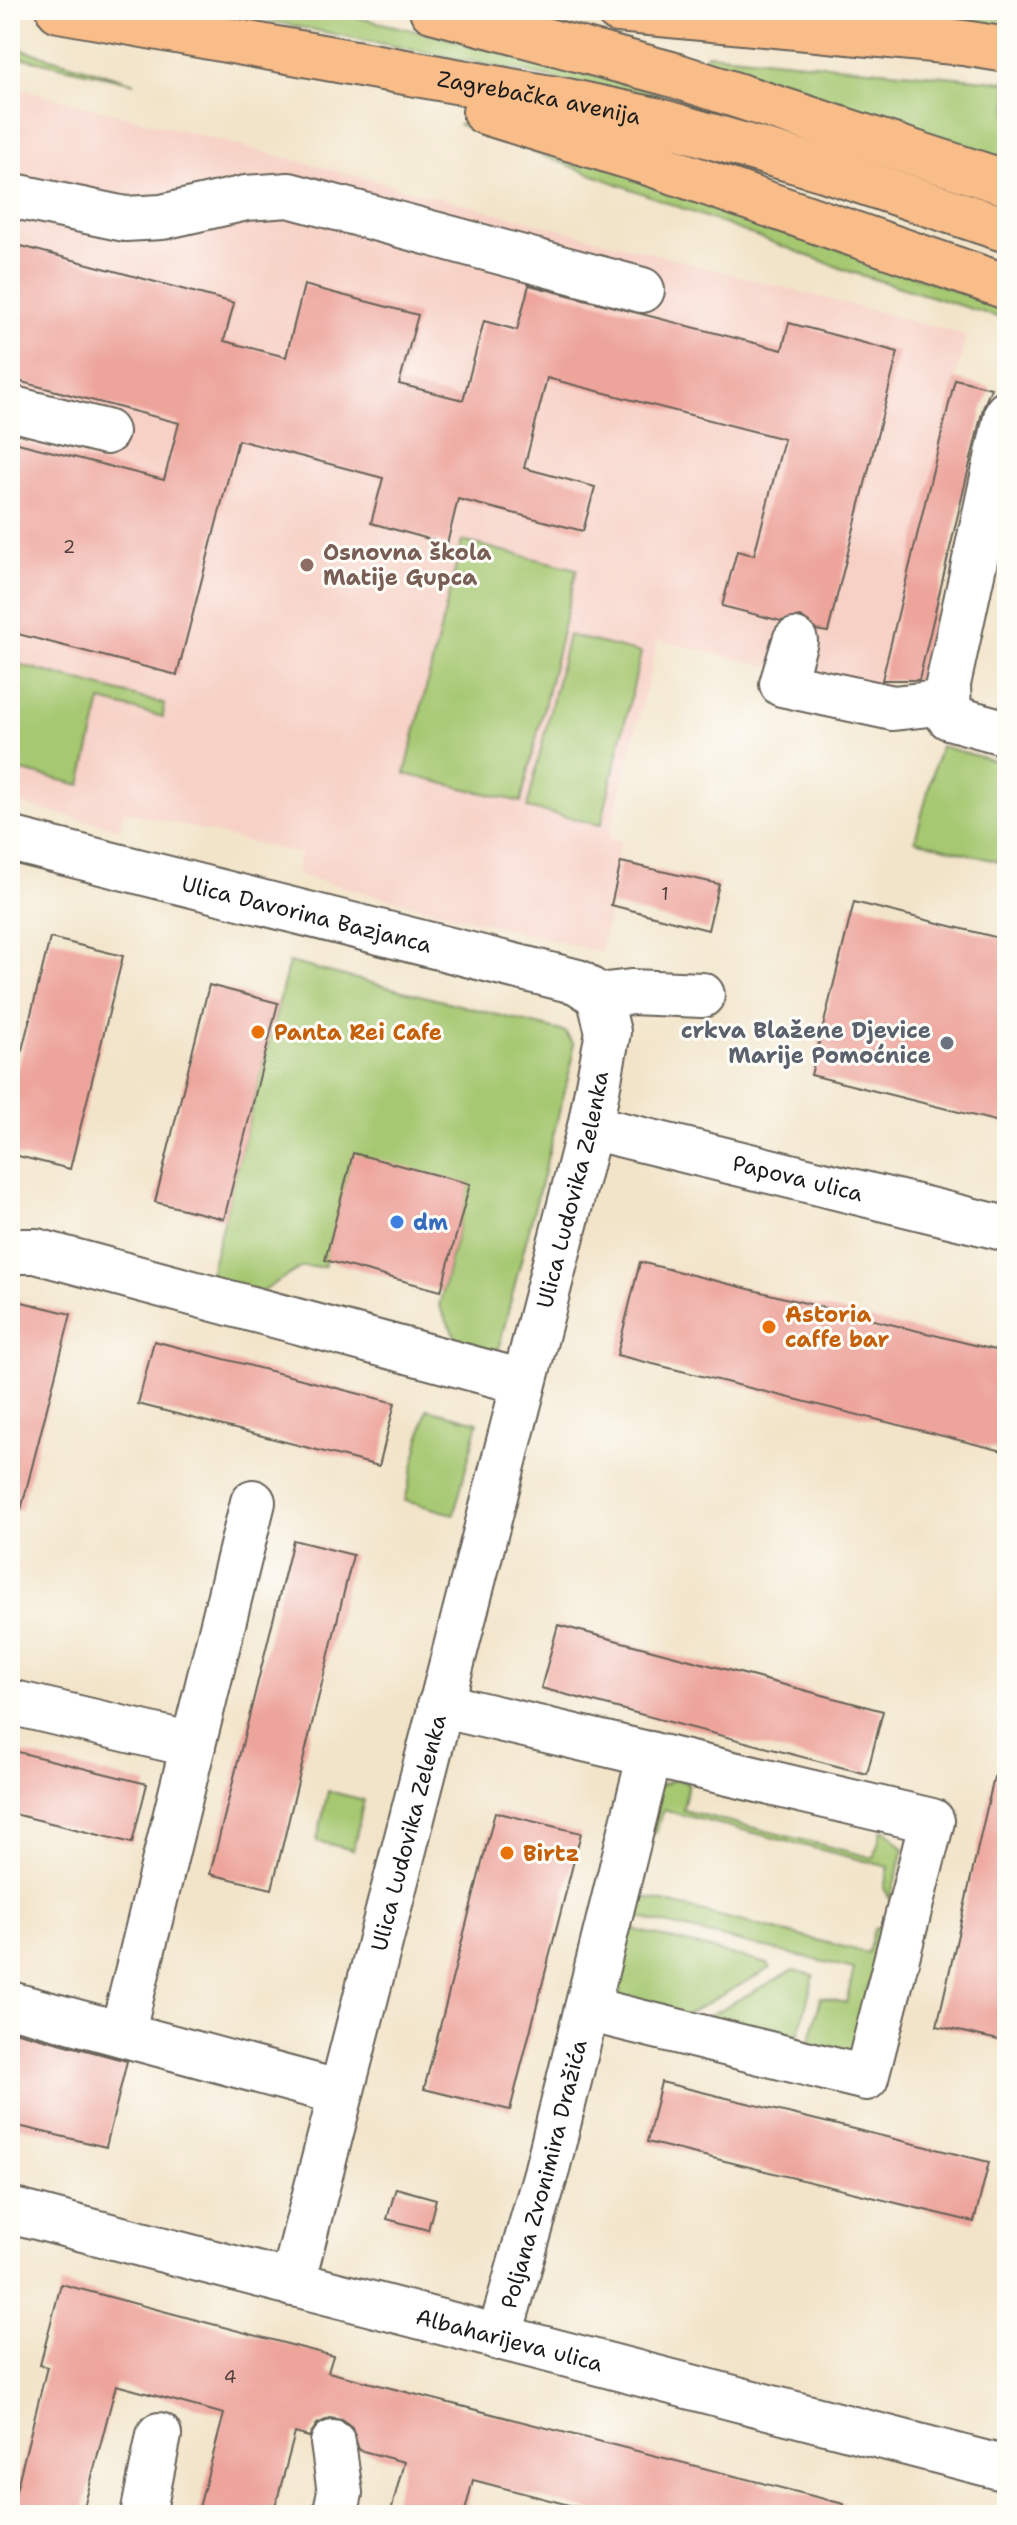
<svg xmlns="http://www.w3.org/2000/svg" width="1017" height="2525" font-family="'Shantell Sans',sans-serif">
<rect width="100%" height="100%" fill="#fdfcf7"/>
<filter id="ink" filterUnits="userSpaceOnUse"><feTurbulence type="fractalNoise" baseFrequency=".0125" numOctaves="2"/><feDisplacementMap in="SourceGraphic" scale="16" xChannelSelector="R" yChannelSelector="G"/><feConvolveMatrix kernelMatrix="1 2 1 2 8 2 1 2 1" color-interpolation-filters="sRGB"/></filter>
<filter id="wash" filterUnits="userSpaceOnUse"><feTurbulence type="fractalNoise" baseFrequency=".006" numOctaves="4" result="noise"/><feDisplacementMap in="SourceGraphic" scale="32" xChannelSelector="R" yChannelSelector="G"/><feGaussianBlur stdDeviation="1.8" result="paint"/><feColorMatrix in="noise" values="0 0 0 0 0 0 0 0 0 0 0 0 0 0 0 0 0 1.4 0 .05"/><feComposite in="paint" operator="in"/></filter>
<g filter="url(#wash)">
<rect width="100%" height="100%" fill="#f2e4c9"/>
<path fill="#f7d1c6" d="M10,86L966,335L880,693L658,640L609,838L621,842L616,858L622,860L600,952L296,875L300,854L124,811L120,829L10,802Z"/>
<path fill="#a6c871" stroke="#617246" stroke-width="2" d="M215,10H325L507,52L683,99L1007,206V213L548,77Z
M754,10H936L1007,18V34Z
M10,46L135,83L10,55Z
M707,54L1007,82V159L703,67Z
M458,124L516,134L1007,309V320L851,272Z
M462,541L577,569L521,802L405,774Z
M568,635L641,653L601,825L527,808Z
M10,662L164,704L163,717L101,701L81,785L10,768Z
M940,746L1007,764V864L915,840Z
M289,962L565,1032L573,1043V1058L496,1358L463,1351L439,1306L469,1184L351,1163L324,1267H302L253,1296L207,1285Z
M427,1409L478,1422L454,1514L405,1501Z
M676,1779L688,1783L683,1810L874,1858L882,1829L886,1831L904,1849L890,1899L884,1888L889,1867L663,1810L656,1832L649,1836L657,1787Z
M328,1791L364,1800L353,1850L317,1841Z
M642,1866L646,1872L643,1897L868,1953L874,1929L884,1926L852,2054L806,2055L821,1997L846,2003L854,1969L619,1913Z
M616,1925L768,1964L771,1968L675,2021L608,1992Z
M793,1970L814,1975L794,2052L691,2025Z"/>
<g id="blocks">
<path fill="#eda49b" d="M10,243L234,303L224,341L286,357L304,285L418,315L399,384L463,400L484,321L517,330L529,285L782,350L789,323L898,352L828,632L816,630L801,617L781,621L722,606L737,551L754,555L784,439L547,378L524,468L595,487L583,531L458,499L447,544L371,523L383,478L238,440L177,675L10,632V441L164,480L179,423L14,380L19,365L10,363Z
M955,379L991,388L983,408L919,680H882Z
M621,862L719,884L708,930L611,905Z
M854,902L1007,940V1124L811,1075Z
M50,938L123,956L70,1169L10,1154V1098Z
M209,985L278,1003L224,1219L155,1202Z
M353,1153L470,1184L441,1291L325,1260Z
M640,1262L1007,1353V1452L617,1355Z
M10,1299L71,1314L21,1510L10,1508Z
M154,1341L395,1403L379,1466L138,1404Z
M293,1540L353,1555L272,1889L210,1874Z
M558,1625L883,1711L867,1774L541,1688Z
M10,1750L147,1784L132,1843L10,1813Z
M994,1777L1007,1779V2042L937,2026Z
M495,1812L581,1833L510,2110L424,2089Z
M10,2030L127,2061L106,2147L10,2124Z
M661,2082L989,2162L974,2222L647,2142Z
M396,2188L436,2199L428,2230L387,2219Z
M61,2284L333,2356L328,2372L844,2504L843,2515H607L473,2480L464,2515H390L404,2462L359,2450L352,2427L342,2420L330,2418L317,2424L309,2437L295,2433L273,2515H197L224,2414L116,2385L82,2515H10L47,2367L40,2365Z"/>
</g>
</g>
<g filter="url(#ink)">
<use href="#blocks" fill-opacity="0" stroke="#676259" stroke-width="2"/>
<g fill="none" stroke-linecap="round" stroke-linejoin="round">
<g stroke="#676259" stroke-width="48">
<g id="minor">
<path d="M10,195L125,219L162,217L246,198L289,195L642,290"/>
<path d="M10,408L106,432"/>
<path d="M1007,413L948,684L949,717L1007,733"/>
<path d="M795,641L782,684L893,708L948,702"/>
<path id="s1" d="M10,839L578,982L599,996"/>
<path d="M599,996L631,992L702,995"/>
<path id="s2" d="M590,1127L1007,1229"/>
<path d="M10,1251H36L523,1382"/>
<path d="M10,1702L193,1745L122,2034"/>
<path d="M440,1705L932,1821L866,2078L587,2009"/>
<path d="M193,1745L253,1502"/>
<path d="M10,2004L341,2093"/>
<path id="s3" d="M10,2210L1007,2469"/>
<path id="s4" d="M292,2284L590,1127L608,1032L599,996"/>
<path id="s5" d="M499,2338L546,2173L650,1754"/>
<path d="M333,2443L340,2493L335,2515"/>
<path d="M143,2515L159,2435"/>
</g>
</g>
<g stroke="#676259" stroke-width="48">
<g id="major">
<path id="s6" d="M59,10L567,101L655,120L824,169L1007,230"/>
<path d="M432,10L671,74L1007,183"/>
<path d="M618,10L964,43L1007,50"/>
<path d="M485,112L646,162L1007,287"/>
</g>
</g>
<use href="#minor" stroke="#fff" stroke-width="44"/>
<use href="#major" stroke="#f8bd89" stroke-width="44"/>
</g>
</g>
<circle fill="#8d6e63" stroke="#fdfcf7" stroke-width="3" cx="307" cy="565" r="8"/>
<g fill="#e8710a" stroke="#fdfcf7" stroke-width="3">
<circle cx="258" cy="1032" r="8"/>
<circle cx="769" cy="1327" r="8"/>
<circle cx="507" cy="1853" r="8"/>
</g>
<circle fill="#6b7280" stroke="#fdfcf7" stroke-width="3" cx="947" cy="1043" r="8"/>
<circle fill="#3f7fe0" stroke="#fdfcf7" stroke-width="3" cx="397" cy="1222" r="8"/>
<g text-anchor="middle" stroke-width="6" stroke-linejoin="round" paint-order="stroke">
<g font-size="18" fill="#503e3c">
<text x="69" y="553">2</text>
<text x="665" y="900">1</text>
<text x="230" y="2383">4</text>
</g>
<g font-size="22" fill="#1c1c1c" stroke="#fdfcf7">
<text dy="8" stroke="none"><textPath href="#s6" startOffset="488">Zagrebačka avenija</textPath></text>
<text dy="8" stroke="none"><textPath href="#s1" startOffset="306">Ulica Davorina Bazjanca</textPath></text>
<text dy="8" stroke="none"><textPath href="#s2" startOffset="214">Papova ulica</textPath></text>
<text dy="8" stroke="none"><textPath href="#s4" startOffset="1130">Ulica Ludovika Zelenka</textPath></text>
<text dy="8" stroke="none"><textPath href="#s4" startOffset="466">Ulica Ludovika Zelenka</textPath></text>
<text dy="8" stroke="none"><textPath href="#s5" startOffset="170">Poljana Zvonimira Dražića</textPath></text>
<text dy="8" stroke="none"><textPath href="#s3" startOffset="516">Albaharijeva ulica</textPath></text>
</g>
<g font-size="22" font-weight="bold" fill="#785e54" stroke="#fdfcf7" text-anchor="start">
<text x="323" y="560">Osnovna škola<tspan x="323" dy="25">Matije Gupca</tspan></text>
</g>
<g font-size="22" font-weight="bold" fill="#5b616d" stroke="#fdfcf7" text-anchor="end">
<text x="931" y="1038">crkva Blažene Djevice<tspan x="931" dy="25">Marije Pomoćnice</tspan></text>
</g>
<g font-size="22" font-weight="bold" fill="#c56008" stroke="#fdfcf7" text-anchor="start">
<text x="274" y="1040">Panta Rei Cafe</text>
<text x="785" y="1322">Astoria<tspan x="785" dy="25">caffe bar</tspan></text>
<text x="523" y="1861">Birtz</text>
</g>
<g font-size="22" font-weight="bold" fill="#366cbe" stroke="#fdfcf7" text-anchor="start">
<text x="413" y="1230">dm</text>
</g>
</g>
<rect width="1017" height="2525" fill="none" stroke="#fdfcf7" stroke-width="40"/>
</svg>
